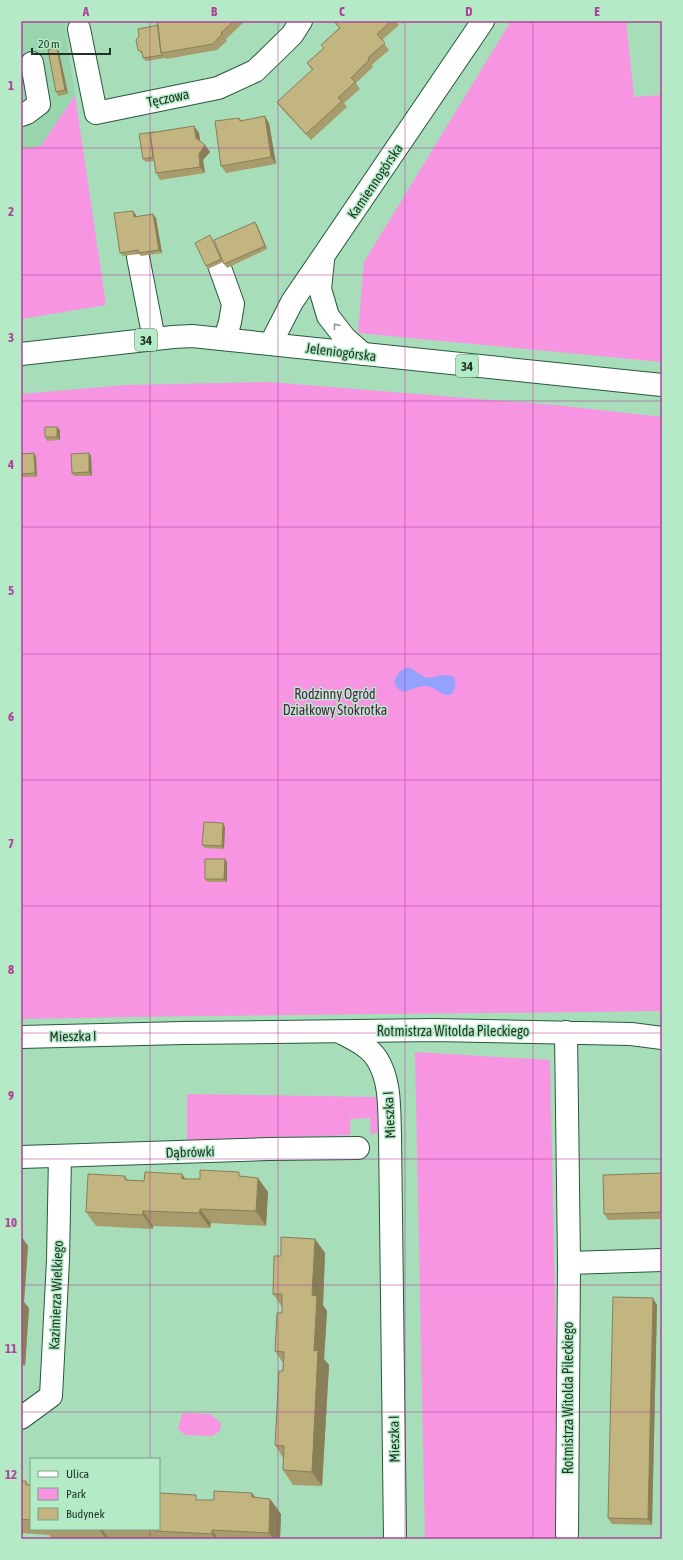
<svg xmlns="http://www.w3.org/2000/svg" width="683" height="1560" font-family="'Asap Condensed',sans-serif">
<rect width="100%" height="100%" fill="#a8ddba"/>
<path fill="#98d5ad" d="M21,21H64L75,95L41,146L21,149Z"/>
<path fill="#f795e2" d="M511,21H626L634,97L662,95V362L358,333L364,262Z
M75,95L106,305L21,319V149L41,146Z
M269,382L555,405L662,417V1011C448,1014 235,1015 21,1019V394L126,385Z
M415,1052L550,1060L560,1539H425Z
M187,1094L377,1097L378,1132L371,1135L370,1118L350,1119V1135L187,1141Z
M187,1413L210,1414L221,1423L220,1431L212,1436L185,1435L178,1429L182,1414Z"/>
<path fill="#93a2fd" d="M409,667L424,677L432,678L440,675L453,676C457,683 456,687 452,694C441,698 436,686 426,686C419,686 410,690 404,692L397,688L394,681L400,671Z"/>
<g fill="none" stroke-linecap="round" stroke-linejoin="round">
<g stroke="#27593c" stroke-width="24">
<path id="minor" d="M79,29L96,113L218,88L255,71L292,35L301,21
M21,115L27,113L39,104L32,63
M138,257L154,339
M323,260L320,289L328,316L345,338L363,354
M219,265L233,304L230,322L225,339
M271,343L292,302L483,21
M340,1032C353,1039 369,1046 377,1059C391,1081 389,1110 390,1135L395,1539
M566,1032L569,1263L662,1260
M21,1037L183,1033L435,1030L631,1034L662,1038
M21,1157L268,1149L358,1148
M21,1418L51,1396L58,1260L60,1156
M567,1534L569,1263"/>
</g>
<g stroke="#27593c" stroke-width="24">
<path id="major" d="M21,354L173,337L192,336L662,385"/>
</g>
<use href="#minor" stroke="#fff" stroke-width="22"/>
<use href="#major" stroke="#fff" stroke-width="22"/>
</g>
<path fill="#a89c6d" d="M162,21H245L226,39L227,41L217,50L166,59L165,58L146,61L143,58V54L141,53L138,50L139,36L158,25Z
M333,21H396L399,25L382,40L389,50L374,63L372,65L373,67L356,83L360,89L344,103L347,107L311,140L282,109L277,102L312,70L307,63L324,48L321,45L339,28Z
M59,52L68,94L58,96L56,92Z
M239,118L241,120L269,123L276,164L226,173L221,166Z
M194,126L199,133L200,142L205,145L210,152L203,160L205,173L160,180L156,173L154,161L146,162L143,159L154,132Z
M136,215V217L156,218L162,253L141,256L139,254L123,256L120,253Z
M257,225L267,249L227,268L224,264Z
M212,239L223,262L208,269L206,266Z
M60,430V440L47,441L45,437Z
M34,453L36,457L37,477H23L21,475V454Z
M89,453L91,456L92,476H74L72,473Z
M225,827L224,849L205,848L202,845Z
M225,859L227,862V882H207L205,879Z
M662,1173V1219L608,1220L604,1214Z
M182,1174L185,1179H200L242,1176L268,1192L266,1226L211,1223L210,1228L153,1226V1229L96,1226L86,1212L125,1176L128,1180L144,1181Z
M21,1236L28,1246L24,1302L29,1308L25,1366L21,1365Z
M315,1239L325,1253L323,1305L327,1311L324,1359L329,1365L322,1486L293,1485L283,1470V1458L275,1445L283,1363L275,1351L282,1313V1307L273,1294L281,1256Z
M657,1305L652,1525L612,1524L608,1518Z
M21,1481H26L29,1485H31V1529H159L199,1500H214L255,1498L270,1499L281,1514L280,1539H52L49,1535L21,1533Z"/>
<path fill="#887f59" d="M57,48L59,52L68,94L65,90Z
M265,116L269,123L276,164L271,157Z
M194,126L199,133L201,145L196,138Z
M205,145L210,152L203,160L205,173L200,167L199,154Z
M133,211L136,215V221L134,217Z
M153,214L156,218L162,253L159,250Z
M255,222L257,225L267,249L265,246Z
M57,427L60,430V440L57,437Z
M34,453L36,457L37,477L35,473Z
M89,453L91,456L92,476L89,472Z
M223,823L225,827L224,849L222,846Z
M225,859L227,862V882L224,879Z
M182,1174L192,1189L182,1179Z
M258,1178L268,1192L266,1226L256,1211Z
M200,1209L211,1223L210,1228L199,1213Z
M143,1211L153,1226V1229L143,1215Z
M21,1236L28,1246L24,1302L29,1308L25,1366L21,1360Z
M315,1239L325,1253L323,1305L327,1311L324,1359L329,1365L322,1486L312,1472L314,1351L312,1295Z
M653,1298L657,1305L652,1525L648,1519Z
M252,1493L262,1507L252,1497Z
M270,1499L281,1514L280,1539H273L269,1533Z
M99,1529H102L109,1539H106Z
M212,1530L218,1539H215L212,1534Z"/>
<path fill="#c3b57f" stroke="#887f59" d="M162,21H234L221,33L222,34L213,44L161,53L157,22Z
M334,21H391L377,34L385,43L370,56L368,59L369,60L351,78L355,82L338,98L342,101L306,134L277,102L313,69L307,63L324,48L321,45L340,28Z
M158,25L161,53L163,55L143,58L142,52L138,50L136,40L139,36L138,29Z
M57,48L65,90L56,92L48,50Z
M265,116L271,157L221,166L215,121L239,118L240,121Z
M194,126L196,138L205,145L199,154L200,167L156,173L150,133Z
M154,132L150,133L153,157L143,159L139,134Z
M133,211L134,217L153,214L159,250L138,253V250L120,253L114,213Z
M255,222L265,246L224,264L214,240Z
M210,235L221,259L206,266L195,243Z
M45,427H57V437H45Z
M34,453L35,473L21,474V454Z
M89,453V472L72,473L71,454Z
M204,822L223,823L222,846L202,845Z
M205,859H225L224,879H205Z
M200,1170L239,1172V1176L258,1178L256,1211L200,1209L199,1213L143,1211V1215L86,1212L88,1174L125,1176V1180L144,1181L145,1172L182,1174V1179H200Z
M662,1173V1212L604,1214L603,1175Z
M281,1237L315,1239L312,1295L317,1296L314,1351L318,1350L312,1472L283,1470L284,1446L275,1445L279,1371H283L284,1352L275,1351L277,1313H282V1294H273L274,1256H281Z
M613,1297L653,1298L648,1519L608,1518Z
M21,1481H26V1485H31V1520L21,1519Z
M214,1491L252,1493V1497L270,1499L269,1533L212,1530V1534L155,1531V1529H159V1493L196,1495V1500H214Z"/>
<defs><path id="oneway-chevron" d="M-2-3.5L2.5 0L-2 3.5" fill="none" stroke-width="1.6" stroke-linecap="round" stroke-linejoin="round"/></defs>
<use stroke="#8f9a92" href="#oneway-chevron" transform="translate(336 326) rotate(-128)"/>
<path fill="none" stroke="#b1409d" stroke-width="1" stroke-opacity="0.55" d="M150,21V1459M278,21V1539M405,21V1539M533,21V1539M21,148H662M21,275H662M21,401H662M21,527H662M21,654H662M21,780H662M21,906H662M21,1033H662M21,1159H662M21,1285H662M21,1412H662M150,1529V1539"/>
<g text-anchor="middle" stroke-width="3" stroke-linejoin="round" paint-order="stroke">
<g fill="#b4eac6" stroke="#4c6b56" stroke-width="1">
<rect x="135" y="329" width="22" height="22" rx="3"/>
<rect x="456" y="355" width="22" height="22" rx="3"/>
</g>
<g font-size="13" font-weight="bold" fill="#1f3426">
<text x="146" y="345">34</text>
<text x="467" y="371">34</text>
</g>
<g font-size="14" fill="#1f3426" stroke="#b4eac6">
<text transform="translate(168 98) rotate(-12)" y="5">Tęczowa</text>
<text transform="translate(375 181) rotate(-56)" y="5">Kamiennogórska</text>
<text transform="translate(341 352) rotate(7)" y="5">Jeleniogórska</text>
<text x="453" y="1036">Rotmistrza Witolda Pileckiego</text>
<text transform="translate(73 1036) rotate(-1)" y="5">Mieszka I</text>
<text transform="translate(389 1115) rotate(-93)" y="5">Mieszka I</text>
<text transform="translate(190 1152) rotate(-2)" y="5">Dąbrówki</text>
<text transform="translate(56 1295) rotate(-88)" y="5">Kazimierza Wielkiego</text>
<text transform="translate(568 1398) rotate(-90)" y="5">Rotmistrza Witolda Pileckiego</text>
<text transform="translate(394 1439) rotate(-91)" y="5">Mieszka I</text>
</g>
<g font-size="14" fill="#5a174f" stroke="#b4eac6">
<text x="335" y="699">Rodzinny Ogród<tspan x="335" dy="16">Działkowy Stokrotka</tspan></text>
</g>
</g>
<rect width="683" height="1560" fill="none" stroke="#b4eac6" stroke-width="44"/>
<rect x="30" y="1458" width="130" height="72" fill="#b4eac6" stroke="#78a186"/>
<rect x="38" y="1471" width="20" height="6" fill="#ffffff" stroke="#78a186"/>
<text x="66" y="1478" font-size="12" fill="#1f3426">Ulica</text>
<rect x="38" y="1488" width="20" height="12" fill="#f795e2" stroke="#78a186"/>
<text x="66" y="1498" font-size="12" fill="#1f3426">Park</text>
<rect x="38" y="1508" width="20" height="12" fill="#c3b57f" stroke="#78a186"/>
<text x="66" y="1518" font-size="12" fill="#1f3426">Budynek</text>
<path d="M32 48v6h78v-6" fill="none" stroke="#1f3426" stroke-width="2"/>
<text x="38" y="48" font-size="12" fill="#1f3426" stroke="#b4eac6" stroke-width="3" paint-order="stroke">20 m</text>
<rect x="22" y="22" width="639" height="1516" fill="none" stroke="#b1409d" stroke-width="1.5"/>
<g font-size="13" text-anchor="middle" font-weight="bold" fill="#b1409d">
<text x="86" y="16">A</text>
<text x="214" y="16">B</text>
<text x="342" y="16">C</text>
<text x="469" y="16">D</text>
<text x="597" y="16">E</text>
<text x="11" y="90">1</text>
<text x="11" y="216">2</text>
<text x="11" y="342">3</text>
<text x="11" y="469">4</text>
<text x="11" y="595">5</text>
<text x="11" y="721">6</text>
<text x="11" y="848">7</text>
<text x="11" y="974">8</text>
<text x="11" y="1100">9</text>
<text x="11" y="1227">10</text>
<text x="11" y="1353">11</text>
<text x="11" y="1479">12</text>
</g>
</svg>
